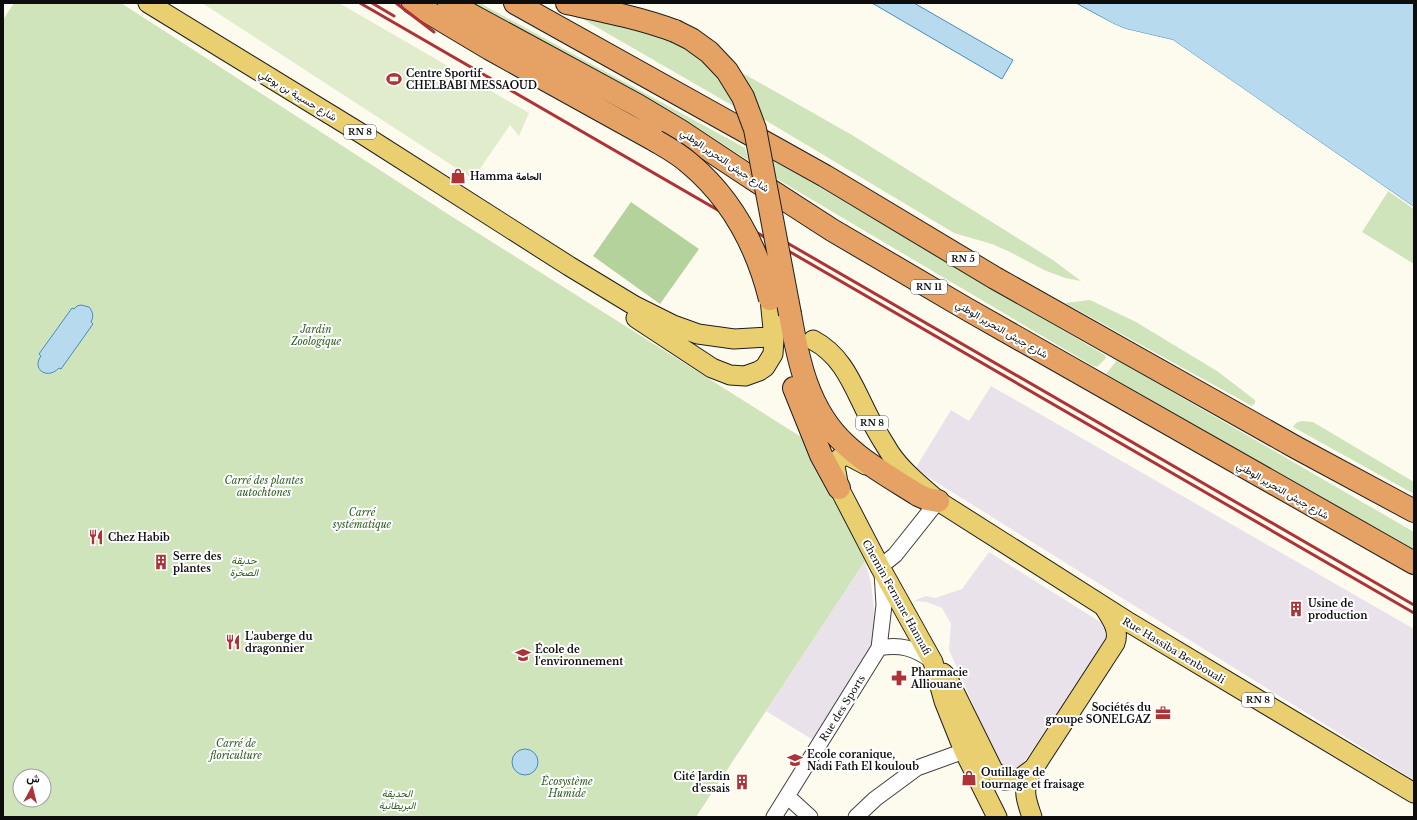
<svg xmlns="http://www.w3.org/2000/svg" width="1417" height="820" font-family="'Libre Baskerville',Vazirmatn,serif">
<rect width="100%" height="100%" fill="#fdfbee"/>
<path fill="#eae2eb" d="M991,386L1414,629V780L915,469L951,410L969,421Z
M989,552L1102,623L1105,630L1106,639L1103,648L1017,772H1003L949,650L951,624L942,608L927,602L913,601L926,596L935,598L962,589Z
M865,561L871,583L874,608L873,646L813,740L766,711Z"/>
<path fill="#d0e4bb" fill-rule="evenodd" d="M14,3H121L451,216L806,440L865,561L696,817H3V20ZM20,776H44V800H20Z
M471,3H480L745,148L749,161L681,117L575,60Z
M574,14L668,36L705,62L717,75L735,107Z
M739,71L852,135L1053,260L1081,281L1065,278L1044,270L1010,252L992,244L954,233L760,117Z
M768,157L1105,355L1106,358L1097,367L1093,366L772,176Z
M1389,190L1414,207V264L1362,232Z
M1090,300L1136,322L1217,371L1255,400V403L1252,406L1065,303Z
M1117,360L1414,532V553L1106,374Z
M1301,421L1313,422L1414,482V494L1293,427L1296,423Z"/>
<path fill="#b4d39c" d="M631,202L699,249L660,304L593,256Z"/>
<path fill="#e0eccc" d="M202,3H339L529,113L519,136L510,125L473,179Z"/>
<path fill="#b8daef" stroke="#468cbf" d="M872,3H914L1013,60L1002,79Z
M1076,3H1414V207L1173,40L1126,29L1114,24Z
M81,305L89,307C93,312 94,316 91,322L93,324L61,369L59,368C48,380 31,370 41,356L39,354L72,308L74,309L77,306Z
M512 762a13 13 0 1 1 26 0a13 13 0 1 1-26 0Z"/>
<path fill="#fdfbee" d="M1074,3L1114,24L1126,29L1173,40L1414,207V209L1173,42L1125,31L1113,26Z"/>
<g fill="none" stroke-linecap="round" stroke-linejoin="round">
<g stroke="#404040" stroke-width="17">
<path id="minor" d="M880,567L895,555L938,501
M879,648C900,644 915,648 932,661
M787,796L810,817
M774,817L879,648L884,605L882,572
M856,817L875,799L917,768L964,751"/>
</g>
<g stroke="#1e1e1e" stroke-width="21">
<path id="major" d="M148,3L362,134L569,266L635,306L673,325L698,334L734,339L767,337
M636,318L712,368L730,375L745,376L759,371L765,367L773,354L774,339L770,299
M813,340C845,357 854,389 870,419C876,430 883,442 890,453C903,472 921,486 938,501L1130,623L1414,793
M866,465L849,456H844L840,458L836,462L835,466L839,488L880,567L933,662L944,701L964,751L997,817
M943,673L947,677L993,770L1004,780L1019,779L1034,768
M1032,817C1027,802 1023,793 1028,777L1115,643C1120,630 1111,618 1104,607"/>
</g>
<g stroke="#1e1e1e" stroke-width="24">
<path id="highway" d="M413,3L490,49L656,141
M449,3L637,105L679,130L753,179L832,230L965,308L1414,563
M515,3L825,176L995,278L1297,448L1414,511
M567,3C604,11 640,18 675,31
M790,314C798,360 808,410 845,444C866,464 893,479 918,495L927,499L938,501
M794,388L821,455L839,488"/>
</g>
<use href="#minor" stroke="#fff" stroke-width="15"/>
<use href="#major" stroke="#eacf71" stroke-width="19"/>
<use href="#highway" stroke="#e5a264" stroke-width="22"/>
<path stroke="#ae3337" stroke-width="3" d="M360,3L1414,613
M372,3L394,16
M396,3L434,32
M770,233L1414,605"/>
<g stroke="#1e1e1e" stroke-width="24" stroke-linecap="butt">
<path id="highway-bridge" d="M675,31L691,39L709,52L727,71L743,97L755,129L790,314
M656,141C668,148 679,154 689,163C731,198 757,247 770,299"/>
</g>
<use href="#highway-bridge" stroke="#e5a264" stroke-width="22"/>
</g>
<defs>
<g id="stadium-bare" transform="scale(1.2)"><path d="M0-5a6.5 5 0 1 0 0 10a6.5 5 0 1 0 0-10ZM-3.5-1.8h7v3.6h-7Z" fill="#ae3337" stroke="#fff" stroke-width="2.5" paint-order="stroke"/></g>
<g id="shop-bare" transform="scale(1.2)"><path d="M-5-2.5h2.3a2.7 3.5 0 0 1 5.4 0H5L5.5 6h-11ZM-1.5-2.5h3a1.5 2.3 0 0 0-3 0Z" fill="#ae3337" stroke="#fff" stroke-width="2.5" paint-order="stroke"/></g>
<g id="restaurant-bare" transform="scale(1.2)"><path d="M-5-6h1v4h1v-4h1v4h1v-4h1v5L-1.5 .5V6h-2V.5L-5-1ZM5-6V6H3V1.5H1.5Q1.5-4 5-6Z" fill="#ae3337" stroke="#fff" stroke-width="2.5" paint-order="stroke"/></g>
<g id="building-bare" transform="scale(1.2)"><path d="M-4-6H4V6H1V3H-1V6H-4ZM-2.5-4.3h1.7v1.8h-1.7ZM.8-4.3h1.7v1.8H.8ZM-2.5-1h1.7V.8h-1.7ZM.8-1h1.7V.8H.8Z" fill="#ae3337" stroke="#fff" stroke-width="2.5" paint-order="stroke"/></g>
<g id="university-bare" transform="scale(1.2)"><path d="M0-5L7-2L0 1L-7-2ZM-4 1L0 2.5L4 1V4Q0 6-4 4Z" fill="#ae3337" stroke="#fff" stroke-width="2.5" paint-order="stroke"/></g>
<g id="pharmacy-bare" transform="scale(1.2)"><path d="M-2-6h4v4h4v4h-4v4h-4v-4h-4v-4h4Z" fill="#ae3337" stroke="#fff" stroke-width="2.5" paint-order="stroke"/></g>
<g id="office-bare" transform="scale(1.2)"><path d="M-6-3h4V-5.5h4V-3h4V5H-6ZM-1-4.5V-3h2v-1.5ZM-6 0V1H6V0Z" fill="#ae3337" stroke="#fff" stroke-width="2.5" paint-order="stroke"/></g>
<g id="school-bare" transform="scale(1.2)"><path d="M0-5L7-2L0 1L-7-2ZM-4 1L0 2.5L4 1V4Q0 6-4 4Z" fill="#ae3337" stroke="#fff" stroke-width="2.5" paint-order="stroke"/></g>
</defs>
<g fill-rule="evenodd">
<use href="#stadium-bare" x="394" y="79"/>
<use href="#shop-bare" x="458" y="176"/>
<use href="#restaurant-bare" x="96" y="537"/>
<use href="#building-bare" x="161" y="562"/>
<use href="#building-bare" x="1296" y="609"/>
<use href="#restaurant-bare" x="233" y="642"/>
<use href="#university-bare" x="523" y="655"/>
<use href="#pharmacy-bare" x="899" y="678"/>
<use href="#office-bare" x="1163" y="713"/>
<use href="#school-bare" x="795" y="760"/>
<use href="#shop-bare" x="969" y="778"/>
<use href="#building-bare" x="742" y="782"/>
</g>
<g text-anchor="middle" stroke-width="4" stroke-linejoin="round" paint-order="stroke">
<g fill="#fff" stroke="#565656" stroke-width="1">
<rect x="344" y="125" width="32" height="14" rx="3"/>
<rect x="947" y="252" width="32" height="14" rx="3"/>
<rect x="911" y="280" width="36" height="14" rx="3"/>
<rect x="856" y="416" width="32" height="14" rx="3"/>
<rect x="1242" y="693" width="32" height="14" rx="3"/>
</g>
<g font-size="9" font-weight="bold" fill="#0d0d0d">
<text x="360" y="135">RN 8</text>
<text x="963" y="262">RN 5</text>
<text x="929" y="290">RN 11</text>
<text x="872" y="426">RN 8</text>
<text x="1258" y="703">RN 8</text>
</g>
<g font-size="10" font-weight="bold" fill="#0d0d0d" stroke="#fff" text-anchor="start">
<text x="406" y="77">Centre Sportif<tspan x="406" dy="12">CHELBABI MESSAOUD</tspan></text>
<text x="470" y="180">Hamma الحامة</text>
<text x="108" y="541">Chez Habib</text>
<text x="173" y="560">Serre des<tspan x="173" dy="12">plantes</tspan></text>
<text x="1308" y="607">Usine de<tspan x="1308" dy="12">production</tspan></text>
<text x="245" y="640">L'auberge du<tspan x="245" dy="12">dragonnier</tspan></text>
<text x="535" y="653">École de<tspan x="535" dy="12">l'environnement</tspan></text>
<text x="911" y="676">Pharmacie<tspan x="911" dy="12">Alliouane</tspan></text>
<text x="1151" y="711" text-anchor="end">Sociétés du<tspan x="1151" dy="12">groupe SONELGAZ</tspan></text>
<text x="807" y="758">Ecole coranique,<tspan x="807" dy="12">Nadi Fath El kouloub</tspan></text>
<text x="981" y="776">Outillage de<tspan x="981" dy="12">tournage et fraisage</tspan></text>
<text x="730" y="780" text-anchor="end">Cité Jardin<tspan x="730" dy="12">d'essais</tspan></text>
</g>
<g font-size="10" fill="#0d0d0d" stroke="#fff">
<text transform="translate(298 95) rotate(31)" y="4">شارع حسيبة بن بوعلي</text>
<text transform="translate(725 160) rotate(34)" y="4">شارع جيش التحرير الوطني</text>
<text transform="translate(1002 329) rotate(30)" y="4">شارع جيش التحرير الوطني</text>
<text transform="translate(1283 490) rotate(30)" y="4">شارع جيش التحرير الوطني</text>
<text transform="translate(897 597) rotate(61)" y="4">Chemin Fernane Hannafi</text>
<text transform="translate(1174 650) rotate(31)" y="4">Rue Hassiba Benbouali</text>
<text transform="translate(842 708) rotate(-58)" y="4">Rue des Sports</text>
</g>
<g font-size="10" font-style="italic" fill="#2f5d24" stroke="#fff">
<text x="316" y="333">Jardin<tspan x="316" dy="12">Zoologique</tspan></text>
<text x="264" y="484">Carré des plantes<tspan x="264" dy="12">autochtones</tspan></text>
<text x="362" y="516">Carré<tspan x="362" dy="12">systématique</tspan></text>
<text x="244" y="564">حديقة<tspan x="244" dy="12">الصخرة</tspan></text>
<text x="236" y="747">Carré de<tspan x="236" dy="12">floriculture</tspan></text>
<text x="567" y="785">Écosystème<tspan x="567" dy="12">Humide</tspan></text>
<text x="397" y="797">الحديقة<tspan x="397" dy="12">البريطانية</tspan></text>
</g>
</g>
<rect width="1417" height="820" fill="none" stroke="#0d0d0d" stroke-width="8"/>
<g transform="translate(32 788) rotate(7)"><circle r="19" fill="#ffffff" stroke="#9e9e9e"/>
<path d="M0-3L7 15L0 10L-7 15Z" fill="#ae3337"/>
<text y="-6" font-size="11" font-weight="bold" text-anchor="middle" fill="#0d0d0d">ش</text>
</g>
</svg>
